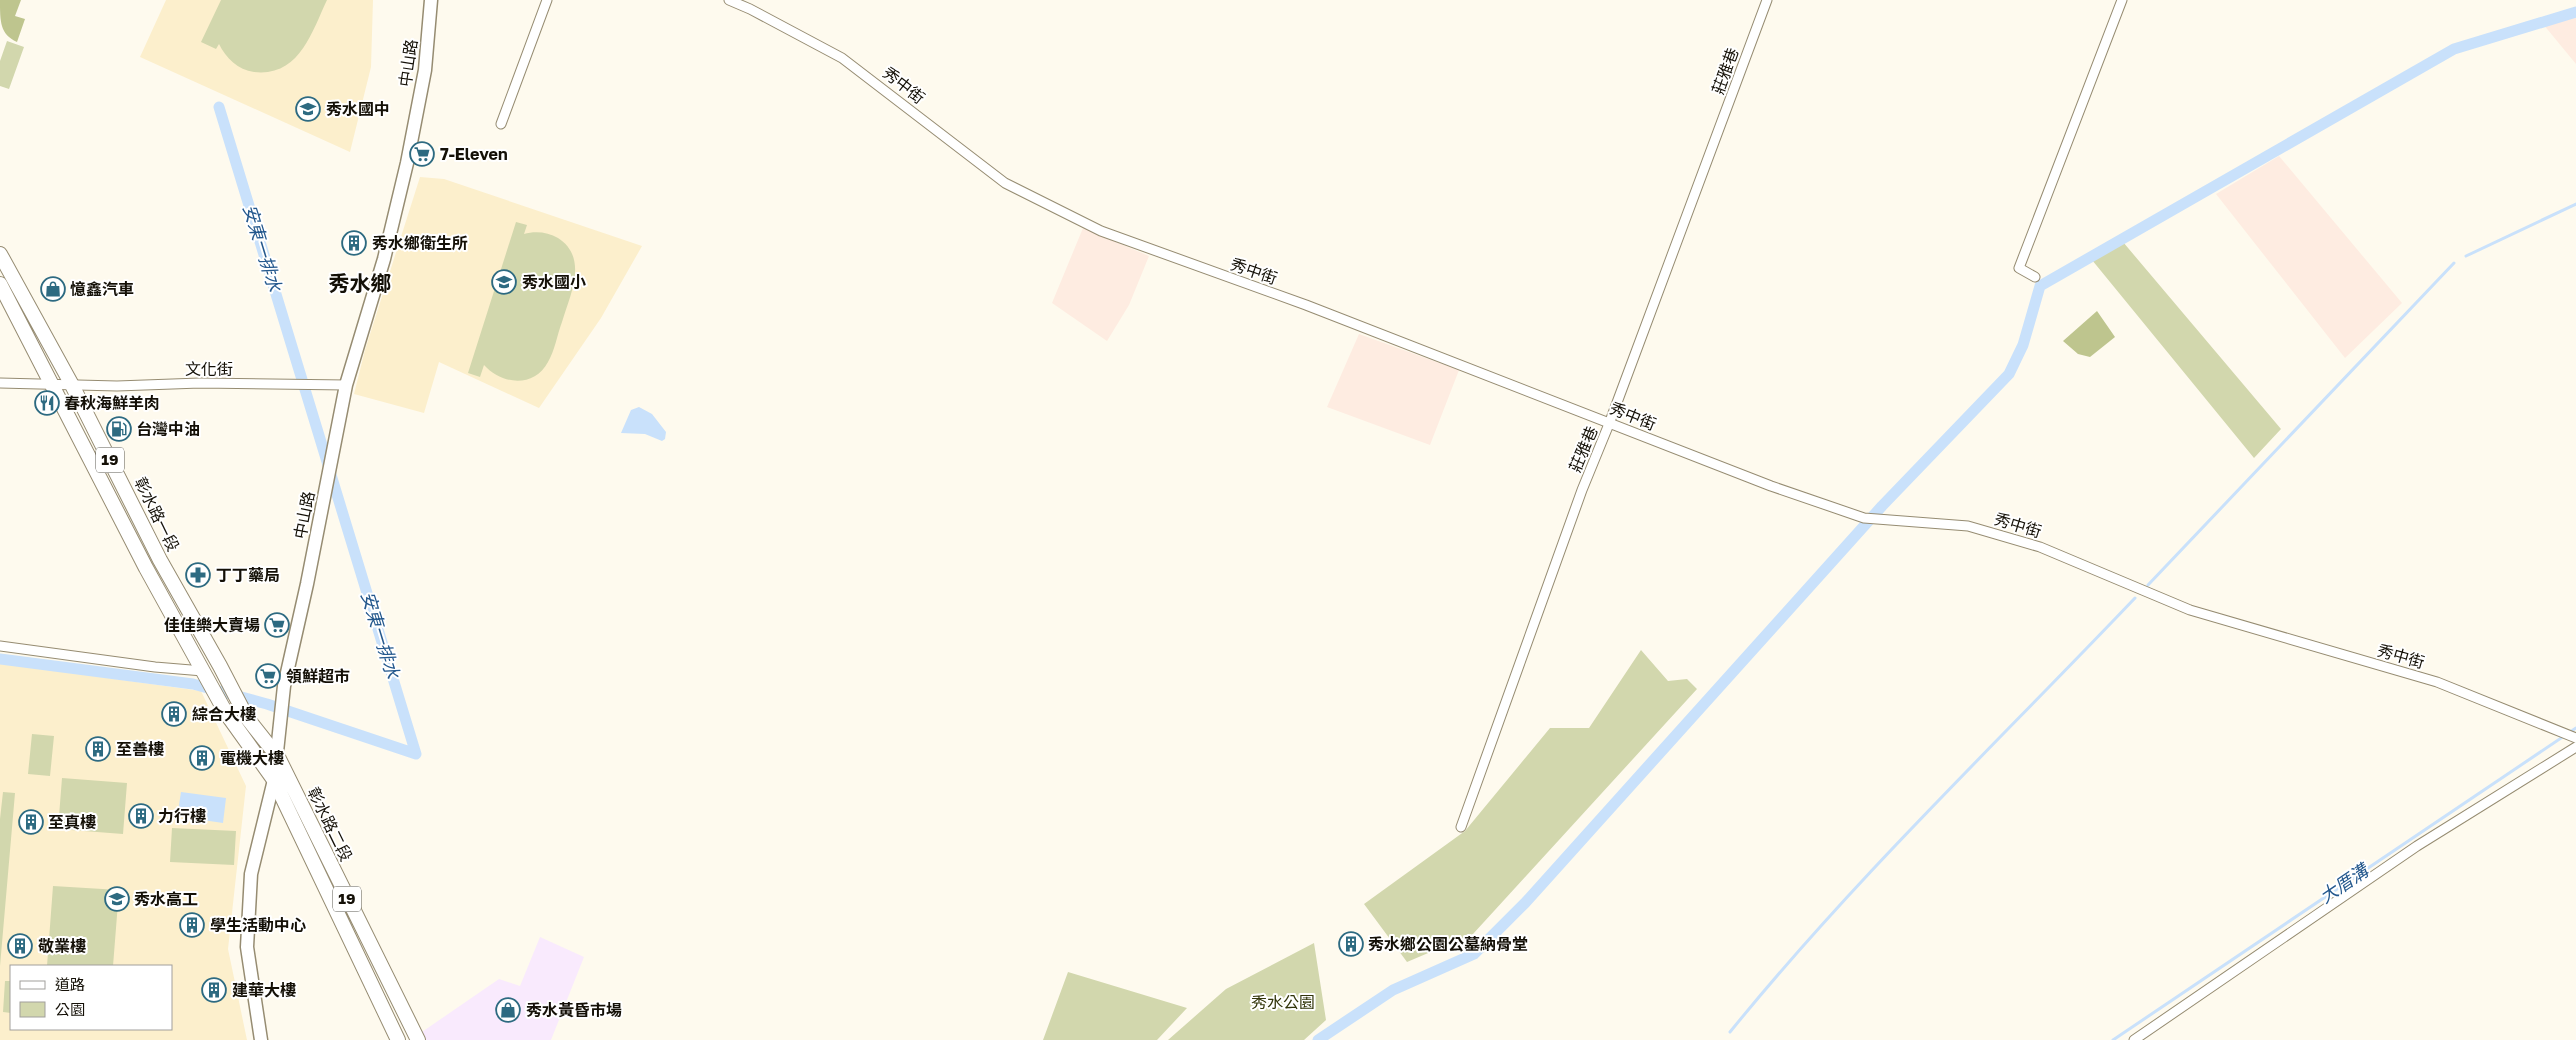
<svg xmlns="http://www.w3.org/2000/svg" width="2576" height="1040" font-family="'Golos Text','Noto Sans TC',sans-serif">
<rect width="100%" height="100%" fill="#fefaee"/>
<path fill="#f9eafd" d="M540,937L584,957L551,1040H422L419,1034L499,979L520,986Z"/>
<path fill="#feece1" d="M2576,17V64L2543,24Z
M2279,156L2402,303L2345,358L2216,194Z
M1083,228L1149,256L1129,305L1107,341L1052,303Z
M1359,334L1459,370L1430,445L1327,407Z"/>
<path fill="#fcefcc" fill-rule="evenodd" d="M166,0H373L371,67L350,152L140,57Z
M420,177L444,179L642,246L601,318L539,408L439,362L424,413L354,394L365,350Z
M0,663L201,691L246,786L228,949L247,1040H0ZM11,966H171V1029H11Z"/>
<path fill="#d2d7ad" d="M221,0H327C311,34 299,77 254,72C238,70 226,58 219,44L216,49L201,42Z
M7,41L24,47L9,89L0,86V61Z
M516,222L527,225L524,234C535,231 548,232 558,238C589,258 570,295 562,322C557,335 555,350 548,362C534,388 502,385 484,365L480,377L468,373Z
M2123,242L2281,429L2254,458L2092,260Z
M1641,650L1668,681L1687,679L1697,689L1473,934L1407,962L1364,904L1465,831L1550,728H1589Z
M32,734L54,736L50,776L28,774Z
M62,778L127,783L123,834L58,829Z
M3,792L15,793L0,966V819Z
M172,828L236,831L234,865L170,862Z
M53,886L119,890L113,966H47Z
M1314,943L1326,1020L1304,1040H1168L1226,989Z
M1068,972L1187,1008L1157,1040H1043Z
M5,981H11V1013L3,1012Z"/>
<path fill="#bec58e" d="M0,0H21L15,16L25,19L17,42C0,34 0,22 0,0Z
M2097,311L2115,337L2090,357L2078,354L2063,341Z"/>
<path fill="#c9e1fb" d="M639,407L652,414L666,432L665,439L662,441L645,434L621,433L631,410Z
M181,792L226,798L223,823L189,818L181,814L179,805Z"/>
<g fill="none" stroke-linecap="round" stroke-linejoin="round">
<path stroke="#c9e1fb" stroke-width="3" d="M2466,256L2576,204
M2148,585L2454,263
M1730,1032C1855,878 1999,741 2135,598
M2113,1040L2576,728"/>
<path stroke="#c9e1fb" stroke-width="11" d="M0,659L193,684L267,704L416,754L219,107
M1318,1040L1393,990L1474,954L1525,903L1882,506L2009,374L2023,345L2040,286L2454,49L2576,12"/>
<g stroke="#968c72" stroke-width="11">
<path id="street" d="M729,0L750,9L842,58L1005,183L1101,231L1306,305L1771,486L1864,518L1968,526L2040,547L2190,610L2437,682L2576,738
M501,124L547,0
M2035,277L2019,268L2122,0
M0,383L117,386L200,383L346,385
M0,646L155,667L203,671
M1461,827L1582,490L1609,424L1767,0
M2134,1040L2417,846L2576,747"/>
</g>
<g stroke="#968c72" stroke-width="15">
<path id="secondary" d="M261,1040L247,947L251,874L274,780L284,686L307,584L346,385L384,259L407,163L425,70L431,0"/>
</g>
<g stroke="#968c72" stroke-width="16">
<path id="primary" d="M0,254L72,385L160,560L220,666L247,718L278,757L418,1040
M0,284L146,568L226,713L274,780L398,1040"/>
</g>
<use href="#street" stroke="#fff" stroke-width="9"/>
<use href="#secondary" stroke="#fff" stroke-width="12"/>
<use href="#primary" stroke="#fff" stroke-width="14"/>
</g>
<defs>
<g id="school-ring" transform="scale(1.25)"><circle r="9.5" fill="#fff" stroke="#2d6a81" stroke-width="1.5"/><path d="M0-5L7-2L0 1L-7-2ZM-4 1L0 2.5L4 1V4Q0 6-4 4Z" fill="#2d6a81"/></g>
<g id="supermarket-ring" transform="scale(1.25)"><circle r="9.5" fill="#fff" stroke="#2d6a81" stroke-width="1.5"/><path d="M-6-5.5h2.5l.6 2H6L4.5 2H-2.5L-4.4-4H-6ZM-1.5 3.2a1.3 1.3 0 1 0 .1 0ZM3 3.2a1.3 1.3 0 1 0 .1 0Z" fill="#2d6a81"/></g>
<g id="building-ring" transform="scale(1.25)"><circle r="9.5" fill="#fff" stroke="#2d6a81" stroke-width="1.5"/><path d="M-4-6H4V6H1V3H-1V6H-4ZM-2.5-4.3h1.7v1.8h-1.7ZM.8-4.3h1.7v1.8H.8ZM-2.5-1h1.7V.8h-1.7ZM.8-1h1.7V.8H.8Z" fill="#2d6a81"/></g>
<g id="shop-ring" transform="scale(1.25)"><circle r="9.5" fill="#fff" stroke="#2d6a81" stroke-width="1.5"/><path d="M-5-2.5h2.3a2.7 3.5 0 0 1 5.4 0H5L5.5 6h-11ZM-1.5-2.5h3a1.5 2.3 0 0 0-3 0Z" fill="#2d6a81"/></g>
<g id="restaurant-ring" transform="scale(1.25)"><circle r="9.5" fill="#fff" stroke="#2d6a81" stroke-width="1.5"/><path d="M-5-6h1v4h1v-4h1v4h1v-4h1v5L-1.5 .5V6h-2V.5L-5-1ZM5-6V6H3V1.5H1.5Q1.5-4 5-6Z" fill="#2d6a81"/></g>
<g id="fuel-ring" transform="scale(1.25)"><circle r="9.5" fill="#fff" stroke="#2d6a81" stroke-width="1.5"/><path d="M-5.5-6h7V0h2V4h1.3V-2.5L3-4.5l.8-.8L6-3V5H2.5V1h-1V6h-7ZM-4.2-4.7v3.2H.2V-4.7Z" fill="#2d6a81"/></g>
<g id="pharmacy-ring" transform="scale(1.25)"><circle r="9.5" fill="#fff" stroke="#2d6a81" stroke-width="1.5"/><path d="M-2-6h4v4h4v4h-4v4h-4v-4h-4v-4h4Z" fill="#2d6a81"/></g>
</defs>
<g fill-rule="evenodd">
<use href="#school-ring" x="308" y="109"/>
<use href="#supermarket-ring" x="422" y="154"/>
<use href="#building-ring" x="354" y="243"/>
<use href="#school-ring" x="504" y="282"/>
<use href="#shop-ring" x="53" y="289"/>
<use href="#restaurant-ring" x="47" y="403"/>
<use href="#fuel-ring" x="119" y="429"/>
<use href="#pharmacy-ring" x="198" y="575"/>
<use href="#supermarket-ring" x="277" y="625"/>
<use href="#supermarket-ring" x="268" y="676"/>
<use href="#building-ring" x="174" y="714"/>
<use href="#building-ring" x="98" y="749"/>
<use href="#building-ring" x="202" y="758"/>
<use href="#building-ring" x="141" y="816"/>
<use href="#building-ring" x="31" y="822"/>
<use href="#school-ring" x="117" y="899"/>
<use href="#building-ring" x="192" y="925"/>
<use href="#building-ring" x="1351" y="944"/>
<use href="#building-ring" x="20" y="946"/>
<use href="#building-ring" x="214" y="990"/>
<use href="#shop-ring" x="508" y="1010"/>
</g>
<g text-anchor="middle" stroke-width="4" stroke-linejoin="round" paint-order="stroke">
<g fill="#fff" stroke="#5a5851" stroke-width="1">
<rect x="96" y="447.5" width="28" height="25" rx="4"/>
<rect x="333" y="886.5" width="28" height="25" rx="4"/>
</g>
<g font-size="15" font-weight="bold" fill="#141007">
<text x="110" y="465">19</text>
<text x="347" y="904">19</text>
</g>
<g font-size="16" fill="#141007" stroke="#fff">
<text transform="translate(408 63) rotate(-82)" y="6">中山路</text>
<text transform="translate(1725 71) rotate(-70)" y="6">莊雅巷</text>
<text transform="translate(904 85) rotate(38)" y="6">秀中街</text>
<text transform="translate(1254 271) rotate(19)" y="6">秀中街</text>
<text x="209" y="375">文化街</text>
<text transform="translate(1633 416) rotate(22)" y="6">秀中街</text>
<text transform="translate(1583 449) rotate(-67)" y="6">莊雅巷</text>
<text transform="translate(157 514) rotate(64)" y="6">彰水路一段</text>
<text transform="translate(304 515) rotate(-79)" y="6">中山路</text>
<text transform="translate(2018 525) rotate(17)" y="6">秀中街</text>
<text transform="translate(2401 656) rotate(16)" y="6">秀中街</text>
<text transform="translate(330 824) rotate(64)" y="6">彰水路二段</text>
</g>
<g font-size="16" font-weight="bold" fill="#141007" stroke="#fff" text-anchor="start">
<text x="326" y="115">秀水國中</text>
<text x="440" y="160">7-Eleven</text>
<text x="372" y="249">秀水鄉衛生所</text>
<text x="522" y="288">秀水國小</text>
<text x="70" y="295">憶鑫汽車</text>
<text x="64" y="409">春秋海鮮羊肉</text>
<text x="136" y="435">台灣中油</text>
<text x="216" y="581">丁丁藥局</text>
<text x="260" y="631" text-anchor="end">佳佳樂大賣場</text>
<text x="286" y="682">領鮮超市</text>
<text x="192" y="720">綜合大樓</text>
<text x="116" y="755">至善樓</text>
<text x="220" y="764">電機大樓</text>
<text x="158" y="822">力行樓</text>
<text x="48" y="828">至真樓</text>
<text x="134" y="905">秀水高工</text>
<text x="210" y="931">學生活動中心</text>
<text x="1368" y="950">秀水鄉公園公墓納骨堂</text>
<text x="38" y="952">敬業樓</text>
<text x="232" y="996">建華大樓</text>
<text x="526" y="1016">秀水黃昏市場</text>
</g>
<g font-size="16" fill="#313409" stroke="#fff">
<text x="1283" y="1008">秀水公園</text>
</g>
<g font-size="18" font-style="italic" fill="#24588d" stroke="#fff">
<text transform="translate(262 248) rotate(73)" y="6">安東一排水</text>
<text transform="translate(380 635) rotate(73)" y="6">安東一排水</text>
<text transform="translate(2344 884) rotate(-34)" y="6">大厝溝</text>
</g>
<g font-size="21" font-weight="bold" fill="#141007" stroke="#fff">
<text x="360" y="291">秀水鄉</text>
</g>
</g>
<rect x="10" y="965" width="162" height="65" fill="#ffffff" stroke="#a19f9c"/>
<rect x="20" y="981" width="25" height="8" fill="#ffffff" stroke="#a19f9c"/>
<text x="55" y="990" font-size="15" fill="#141007">道路</text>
<rect x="20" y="1002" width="25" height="15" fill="#d2d7ad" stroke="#a19f9c"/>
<text x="55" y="1015" font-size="15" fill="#141007">公園</text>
</svg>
